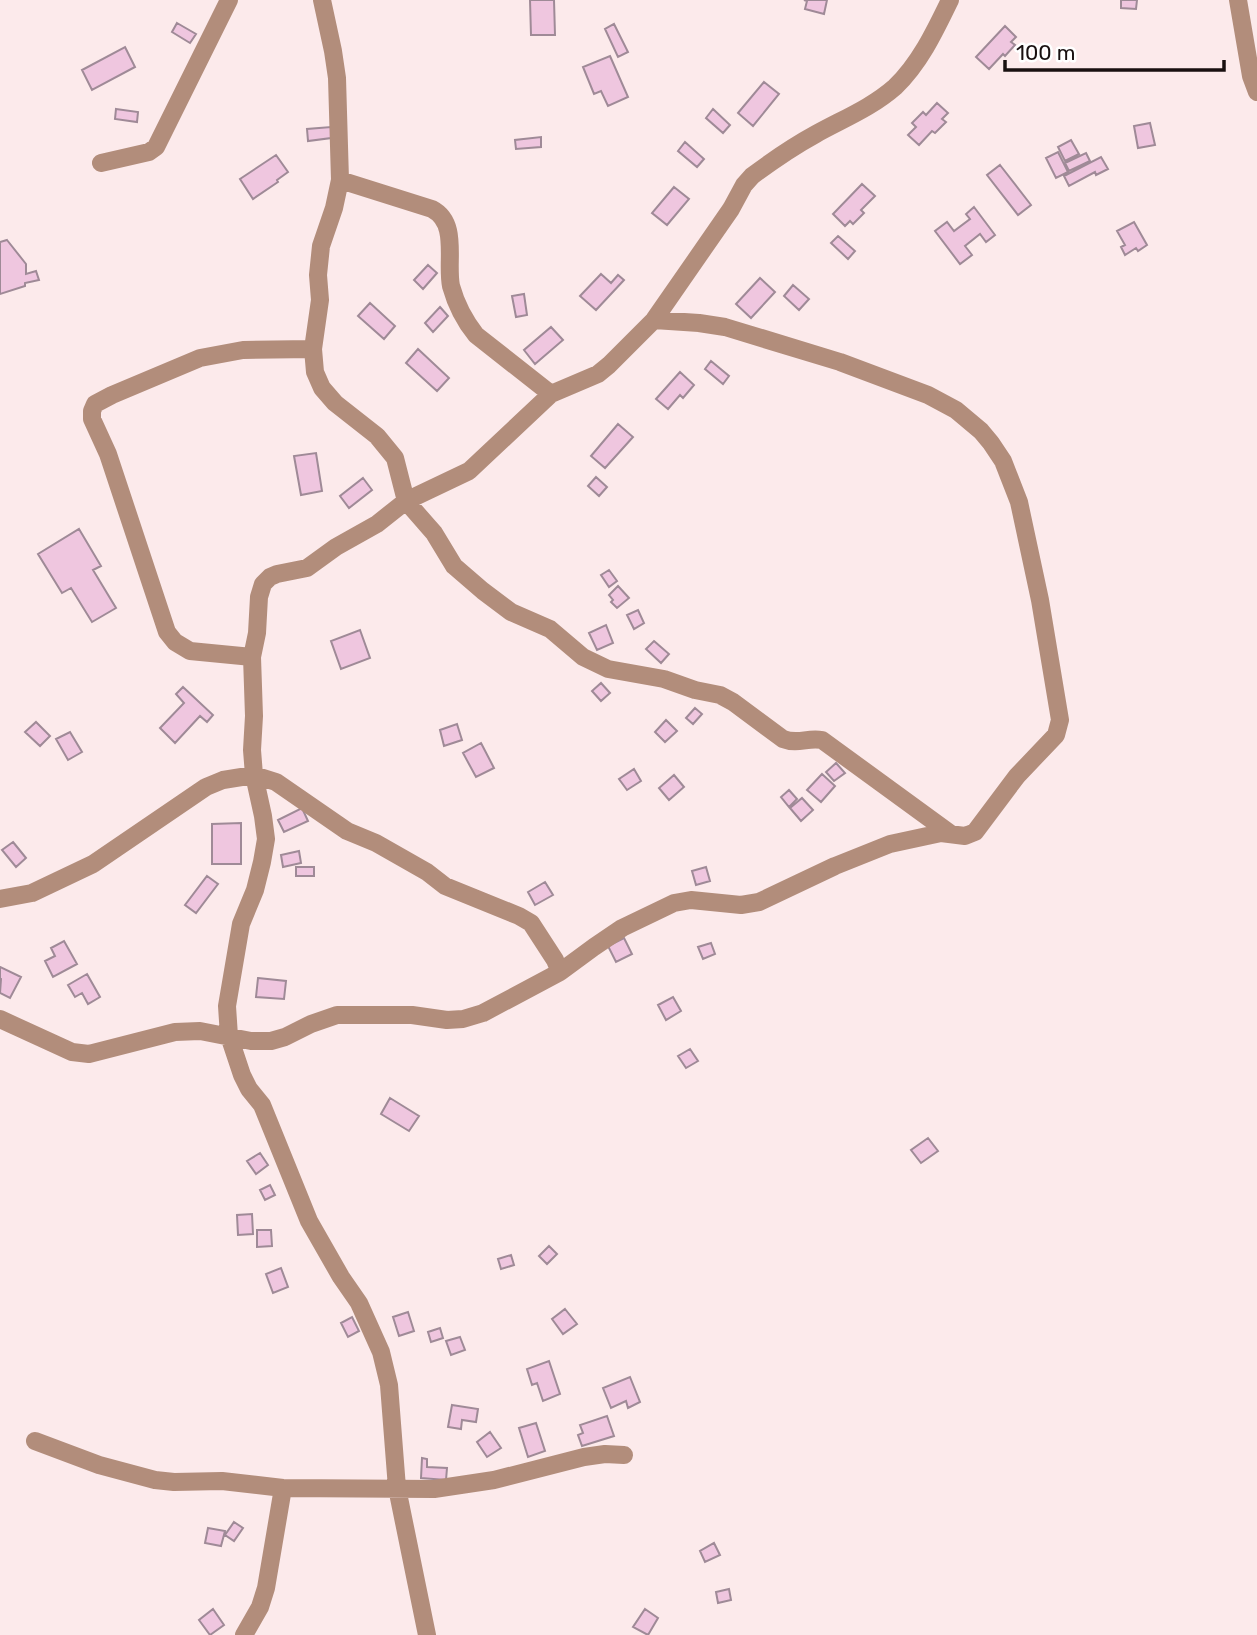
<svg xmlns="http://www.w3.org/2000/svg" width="1257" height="1635" font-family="Rubik,sans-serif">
<rect width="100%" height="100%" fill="#fceaeb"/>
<path fill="#efc6df" stroke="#9f8a97" stroke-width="2" d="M530,0H554L555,35H531Z
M804,0H827L824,14L805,9L807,1Z
M1121,0H1137L1136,9L1121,8Z
M177,23L196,34L190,43L172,32Z
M614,24L628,52L618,57L605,29Z
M1005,26L1016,37L1011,42L1015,45L1005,56L1003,54L989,69L976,57Z
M125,47L135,67L92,90L82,70Z
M610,56L628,97L608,106L601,91L594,94L583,67Z
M764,82L779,94L753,126L738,113Z
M937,103L948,113L942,119L946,122L935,133L932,131L919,145L908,135L916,127L912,123L923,112L926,115Z
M116,109L138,112L137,122L115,119Z
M713,109L730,125L723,133L706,118Z
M1150,123L1155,145L1138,148L1134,126Z
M331,127V138L308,141L307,129Z
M541,137V147L516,149L515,140Z
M1071,140L1079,154L1065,161L1058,147Z
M685,142L704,159L697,167L678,151Z
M1058,152L1068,172L1056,178L1046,158Z
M1086,153L1090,161L1069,171L1065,163Z
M276,155L288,172L277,180L278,182L253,199L240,179Z
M1101,157L1108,169L1096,175L1095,172L1069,186L1064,176Z
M1000,165L1031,205L1018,215L987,175Z
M862,184L875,196L861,210L864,213L853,224L850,221L845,226L833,214Z
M674,187L689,199L667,225L652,213Z
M974,207L995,235L986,242L980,234L965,246L972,255L960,264L935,231L947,222L954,231L970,219L966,214Z
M1134,222L1147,245L1138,251L1136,248L1125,255L1121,247L1125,245L1117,231Z
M838,236L855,251L848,259L831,243Z
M7,240L26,264V274L36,271L39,280L25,283V286L0,294V242Z
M428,265L437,273L423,289L414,280Z
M601,274L611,283L618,275L624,280L596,310L580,296Z
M760,278L775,292L751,318L736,304Z
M793,285L809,299L799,310L784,296Z
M524,294L527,315L516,317L512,296Z
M370,303L395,326L384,339L358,316Z
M440,307L448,316L433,332L425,323Z
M551,327L563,340L535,364L524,350Z
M418,349L449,378L437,391L406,363Z
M711,361L729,376L723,384L705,369Z
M680,372L694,385L683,398L680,395L668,409L656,399Z
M618,424L633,437L605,468L591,456Z
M316,453L322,491L301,495L294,456Z
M596,477L607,487L599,496L588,486Z
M363,478L372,490L349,508L340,496Z
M79,529L101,566L93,570L116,608L92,622L71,588L62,593L38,554Z
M609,570L617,581L609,587L601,575Z
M618,586L629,598L617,608L611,602L613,600L609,595Z
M638,610L644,623L634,629L627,615Z
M606,625L613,643L597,650L589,633Z
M360,630L370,658L341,669L331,641Z
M654,641L669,654L661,663L646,649Z
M601,683L610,693L601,701L592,691Z
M183,687L213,715L207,722L200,716L175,743L160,728L184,703L176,694Z
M695,708L702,714L693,724L686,718Z
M666,720L677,731L665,742L655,732Z
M36,722L50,736L40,746L25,732Z
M457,724L462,740L444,746L440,730Z
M70,732L82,752L68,760L56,739Z
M481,743L494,768L476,777L463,753Z
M836,763L845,773L834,781L826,772Z
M634,769L641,781L627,790L619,779Z
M822,774L835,786L821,802L807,790Z
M674,775L684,787L669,800L659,788Z
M789,790L797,799L789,807L781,797Z
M802,798L813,810L801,821L790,808Z
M302,808L308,821L284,832L278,820Z
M241,823V864H212V824Z
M13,842L26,858L16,867L2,850Z
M299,851L301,863L283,867L281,855Z
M296,867H314V876H296Z
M706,867L710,881L696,885L692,871Z
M207,876L218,884L196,913L185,905Z
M545,882L553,895L535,905L528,892Z
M624,938L632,954L616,962L608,946Z
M64,941L77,964L53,977L45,961L55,956L51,948Z
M711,943L715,954L703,959L698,947Z
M0,967L21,977L10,998L0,993L1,979L0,978Z
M87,974L100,997L88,1004L82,993L75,997L68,985Z
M258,978L286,981L284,999L256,997Z
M673,997L681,1011L666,1020L658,1005Z
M690,1049L698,1061L686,1068L678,1056Z
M390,1098L419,1116L409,1131L381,1114Z
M928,1138L938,1151L921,1163L911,1150Z
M260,1153L268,1165L256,1174L247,1161Z
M270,1185L275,1195L265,1200L260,1190Z
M252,1214L253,1234L238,1235L237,1215Z
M257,1230H271L272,1246L257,1247Z
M549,1246L557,1254L547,1264L539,1256Z
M511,1255L514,1265L501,1269L498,1259Z
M281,1268L288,1287L273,1293L266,1274Z
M565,1309L577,1324L563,1334L552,1319Z
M408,1312L414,1331L399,1336L393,1317Z
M352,1317L359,1331L348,1337L341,1323Z
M440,1328L443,1338L431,1342L428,1332Z
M460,1337L465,1350L451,1355L446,1341Z
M549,1361L560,1394L543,1401L537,1383L532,1385L527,1369Z
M630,1377L640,1402L628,1408L626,1401L611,1408L603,1388Z
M452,1405L478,1409L476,1422L462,1420L461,1429L448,1427Z
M607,1416L614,1436L582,1446L578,1435L583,1433L580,1425Z
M536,1423L545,1451L528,1457L519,1428Z
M490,1432L501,1448L487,1457L477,1442Z
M422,1458L427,1459V1467L447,1468L446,1480L421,1478Z
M234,1522L243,1528L234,1541L225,1535Z
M208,1528L225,1531L221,1546L205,1543Z
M714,1543L720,1555L705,1562L700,1551Z
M729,1589L731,1600L718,1603L716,1592Z
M213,1609L224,1625L210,1635L199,1620Z
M645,1609L658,1618L648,1635L633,1627Z"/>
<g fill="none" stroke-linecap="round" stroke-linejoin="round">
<path stroke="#b28d7b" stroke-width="18" d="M322,0L333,51L337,78L340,180L334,208L321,246L318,275L320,300L313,349L315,372L322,388L335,403L377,436L395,458L406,501L434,533L454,566L483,591L511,612L550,629L583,657L608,669L664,679L695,690L720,695L733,702L783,739C799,745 807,737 822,740L951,834
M1238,0L1251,76L1257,92
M101,163L149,152L156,147L229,0
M340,180L432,209C459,223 446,261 451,286C456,304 464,320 476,335L551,394
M252,657L190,651L175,642L167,632L108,454L92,419V411L95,404L112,395L200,358L243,350L313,349
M0,899L32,893L93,864L206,787L223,780L254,775L276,782L347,831L376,843L427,872L445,886L519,916L531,923L555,960L560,972
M0,1019L72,1052L89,1054L175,1032L200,1031L251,1041H271L285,1037L311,1024L337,1015H412L447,1020L463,1019L483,1013L560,972L594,947L622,928L674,903L691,900L741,905L759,902L835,866L890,844L941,833L965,836L975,832L1017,776L1056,735L1060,720L1040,600L1019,502L1003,461L991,443L981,431L956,410L928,395L840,362L725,327L699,323L654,320
M35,1441L99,1465L155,1480L174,1482L222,1481L283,1488L434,1489L494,1480L584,1457L605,1454L624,1455
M244,1635L260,1607L266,1588L283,1488
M427,1635L397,1488L389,1385L381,1352L359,1303L341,1277L309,1221L262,1105L249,1089L242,1075L229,1036L227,1006L241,924L255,890L262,862L266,839L263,816L254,775L252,750L254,716L252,657L257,633L259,597L263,584L270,577L277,574L307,568L336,547L377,524L406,501L469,471L551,394L598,374L609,365L654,320L731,209L744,185L752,176C772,161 794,146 816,134C843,119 871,108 895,87C920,63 935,31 950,0"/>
</g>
<path d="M1005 60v10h219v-10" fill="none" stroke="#191010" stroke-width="3.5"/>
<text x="1016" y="60" font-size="21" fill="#191010" stroke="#ffffff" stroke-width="5" paint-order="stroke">100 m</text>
</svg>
